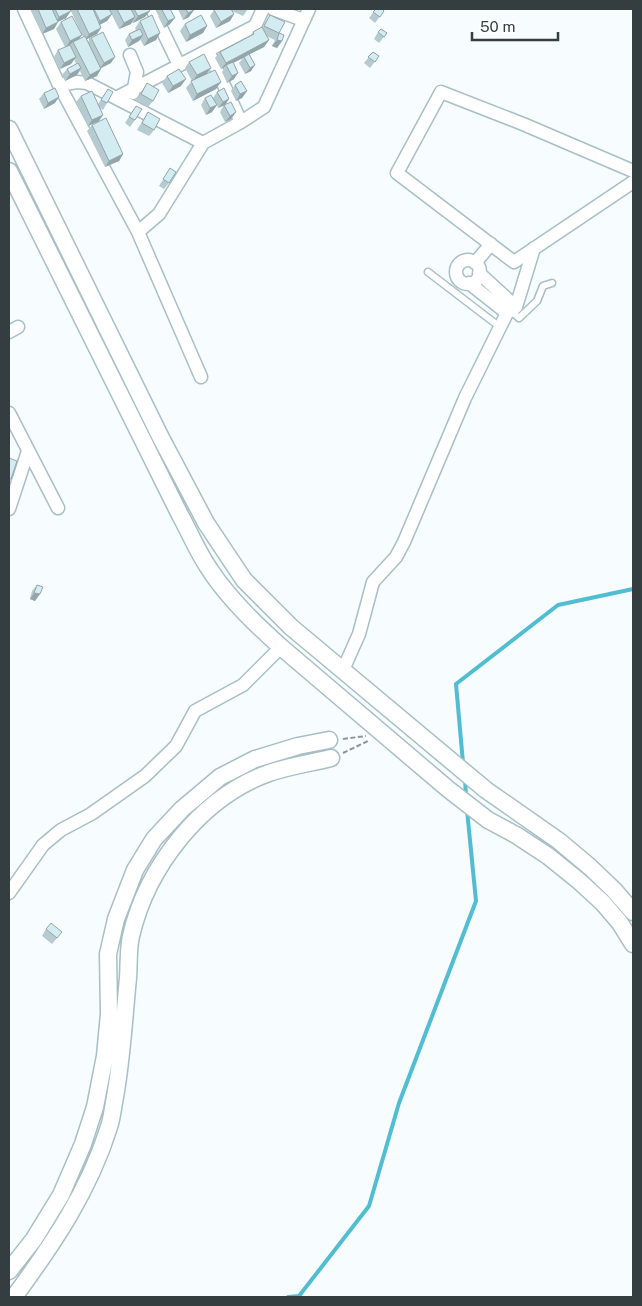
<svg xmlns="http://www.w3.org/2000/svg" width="642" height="1306" font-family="'Public Sans',sans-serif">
<rect width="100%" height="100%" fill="#f7fcfe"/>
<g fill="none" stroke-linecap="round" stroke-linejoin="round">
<path stroke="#51bdd2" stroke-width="4" d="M463,763L456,684L558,605L633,589
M465,780L466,795
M288,1297L299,1296L369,1206L399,1103L476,901L467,810"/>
<g stroke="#a7bfc5" stroke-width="9">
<path id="service" d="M428,272L500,327
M511,311L519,318L537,301L543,286L552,283"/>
</g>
<g stroke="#a7bfc5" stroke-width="15">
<path id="minor" d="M24,9L59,85L138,232L159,214L203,143L241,122L264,107L309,9
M68,9L83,39
M152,9L179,65
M273,9L303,20
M208,51L241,122
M130,55L137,72L133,93
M59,85L77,82L87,83L203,143
M116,98L255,26L263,9
M633,171L523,124L441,92L397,173L514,262L633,182
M138,232L201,377
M456 272a12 12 0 1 1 24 0a12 12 0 1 1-24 0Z
M475,263L491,244
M479,273L516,307
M469,283L507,313
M9,332L18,327
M9,413L58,508
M9,509L28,451
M343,670L359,634L373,582L396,557L404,542L465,398L507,313L516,307L534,248
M9,893L43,845L61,830L91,814L145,776L176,746L195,711L243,685L281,647"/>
</g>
<g stroke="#a7bfc5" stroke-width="19">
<path id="tertiary" d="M9,129L160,436L206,523L244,580L291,627L486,790L559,841L590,867L614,890L633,912
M9,171L180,515C190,533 198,553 210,570C229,599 255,624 281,647L448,789L488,820L516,835L548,856L579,881L603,903L620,923L633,944
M9,1271L34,1239L61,1195L83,1144L95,1107L105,1056L109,1014L108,954L116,919L135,870L154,839L182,809L220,777L255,759L298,746L329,740
M14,1297C53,1244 89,1191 109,1127C112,1118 113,1107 115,1097C122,1058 124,1018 128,978C129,964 128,949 131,936C147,867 201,797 269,773C289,766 311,763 331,758"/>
</g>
<path stroke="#8f9698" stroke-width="2" stroke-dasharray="5 2.5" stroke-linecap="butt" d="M343,739L366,736
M343,753L370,740"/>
<use href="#service" stroke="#fff" stroke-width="6"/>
<use href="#minor" stroke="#fff" stroke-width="12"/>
<use href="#tertiary" stroke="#fff" stroke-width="16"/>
</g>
<path fill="#b5cbd0" d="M30,9H70L66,18L58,22L54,29L42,34Z
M70,9H109L112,14L107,21L100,25L101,28L97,34L87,39L88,43L91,38L111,63L101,68L97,76L85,81L80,71L77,75L65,81L62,75L67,69L76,64L74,59L71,64L60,69L54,57L58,50L65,47L56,29L61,22L79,39L83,37Z
M109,9H149L145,17L133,23L132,22L131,24L119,29Z
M155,9H170V24L164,28L158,16L159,15H158Z
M178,9H193L194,10L189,17L183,20Z
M216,9H248L243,16L232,11L234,14L230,21L216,28L210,16L214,10Z
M376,9L384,11L375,23L369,18Z
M270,15L279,33L282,41L277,48L272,46L275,40L266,36L269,40L264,47L250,54L251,71L245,74L239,63L243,58L233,63L234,79L227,83L222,72L225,67L221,69L215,58L220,52L250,36L253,32L262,28Z
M140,21L160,33L156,40L144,46L140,39L139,41L128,47L125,40L129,34L136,30L135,28Z
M185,24L207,26L203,33L186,42L180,31Z
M378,32L387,33L379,43L374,39Z
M373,52L379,56L370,68L364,63Z
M189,62L211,68L207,74L221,82L216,89L193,101L186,88L192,81L185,68Z
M167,76L181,86L168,93L162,83Z
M147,83L153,101L148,107L136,100Z
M235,85L247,91L242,98L236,101L231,91Z
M108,89L107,103L103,110L100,108L99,121L88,126L76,102L81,96L98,104Z
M217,92L229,99L225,105L218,108L217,105L212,112L206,115L201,105L205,98H213Z
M44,93L55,103L44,109L39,99Z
M224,105L236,112L231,119L225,122L220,112Z
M136,106L135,120L130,127L125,123Z
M148,112L154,130L149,136L137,130Z
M92,125L123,154L119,161L105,167L87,131Z
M170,168L169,183L164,189L159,186Z
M37,585L35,601L30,599L32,591Z
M46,929L57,938L52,944L42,936Z"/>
<path fill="#94a5a9" d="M194,10L189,17L183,20L188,13Z
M71,11L66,18L55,23L59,17Z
M150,11L145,17L133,23L138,16Z
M112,14L107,21L95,27L100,21Z
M234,14L230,21L216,28L221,22Z
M135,17L131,24L119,29L124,23Z
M175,18L170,24L164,28L168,21Z
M58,22L54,29L42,34L46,28Z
M207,26L203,33L186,42L190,35Z
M101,28L97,34L85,40L89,34Z
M160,33L156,40L144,46L148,39Z
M82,35L77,42H73L71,44L66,47L70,41Z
M143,35L139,41L128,47L132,40Z
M269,40L264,47L244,57L243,58L227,66L226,65L225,67L221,69L226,63Z
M277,40L282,41L277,48L272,46Z
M76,57L71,64L60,69L64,63Z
M115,57L111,63L99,69L104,63Z
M255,65L251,71L245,74L250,68Z
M81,68L77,75L65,81L70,74Z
M211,68L206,74L192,82L197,75Z
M101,69L97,76L85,81L90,75Z
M238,73L234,79L227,83L232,76Z
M186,79L181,86L168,93L173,86Z
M221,82L216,89L193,101L197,94Z
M247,91L242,98L236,101L240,94Z
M59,97L55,103L44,109L48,103Z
M229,99L225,105L218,108L223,102Z
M217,105L212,112L206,115L210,108Z
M236,112L231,119L225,122L230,116Z
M103,115L99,121L88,126L92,120Z
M123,154L119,161L105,167L109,161Z
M34,593L40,594L35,601L30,599Z"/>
<path fill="#d3ecf2" stroke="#94a5a9" d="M38,9H52L58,22L46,28Z
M55,9H70L71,11L59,17Z
M77,9H93L101,28L89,34Z
M94,9H109L112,14L100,21Z
M117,9H131L135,17L124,23Z
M134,9H149L150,11L138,16Z
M165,9H170L175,18L168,21L162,10Z
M186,9H193L194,10L188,13Z
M216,9H231L234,14L221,22L214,10Z
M376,9H382L384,11L380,17L373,12Z
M152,15L160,33L148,39L140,21Z
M201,15L207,26L190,35L185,24Z
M270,15L285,22L279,33L264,26Z
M72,16L82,35L70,41L61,22Z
M262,27L269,40L226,63L220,52L254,34L253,32Z
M140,29L143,35L132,40L129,34Z
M381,29L387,33L384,37L378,32Z
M103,32L115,57L104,63L91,38Z
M279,33L284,35L282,41L277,40Z
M85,36L101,69L90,75L73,42Z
M70,45L76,57L64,63L58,50Z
M373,52L379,56L375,62L368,57Z
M204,54L211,68L197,75L189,62Z
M249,54L255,65L250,68L244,57Z
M233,62L238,73L232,76L226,65Z
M78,63L81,68L70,74L67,69Z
M179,69L186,79L173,86L167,76Z
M215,70L221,82L197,94L191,81Z
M241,81L247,91L240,94L235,85Z
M147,83L159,90L153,101L141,94Z
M55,88L59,97L48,103L44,93Z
M224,88L229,99L223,102L217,92Z
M108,89L113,92L107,103L101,100Z
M92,91L103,115L92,120L81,96Z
M211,95L217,105L210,108L205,98Z
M231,102L236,112L230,116L224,105Z
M136,106L142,109L135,120L129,117Z
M148,112L160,119L154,130L142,123Z
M106,118L123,154L109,161L92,125Z
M170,168L176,172L169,183L163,179Z
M9,458L17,461L11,479H9Z
M37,585L43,587L40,594L34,593Z
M51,923L62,932L57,938L46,929Z"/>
<rect width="642" height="1306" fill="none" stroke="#343e40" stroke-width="20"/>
<path d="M472 32v8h86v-8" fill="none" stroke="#343e40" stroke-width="2.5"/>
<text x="480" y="32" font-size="15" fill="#343e40" stroke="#ffffff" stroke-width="4" paint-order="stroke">50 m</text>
</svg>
